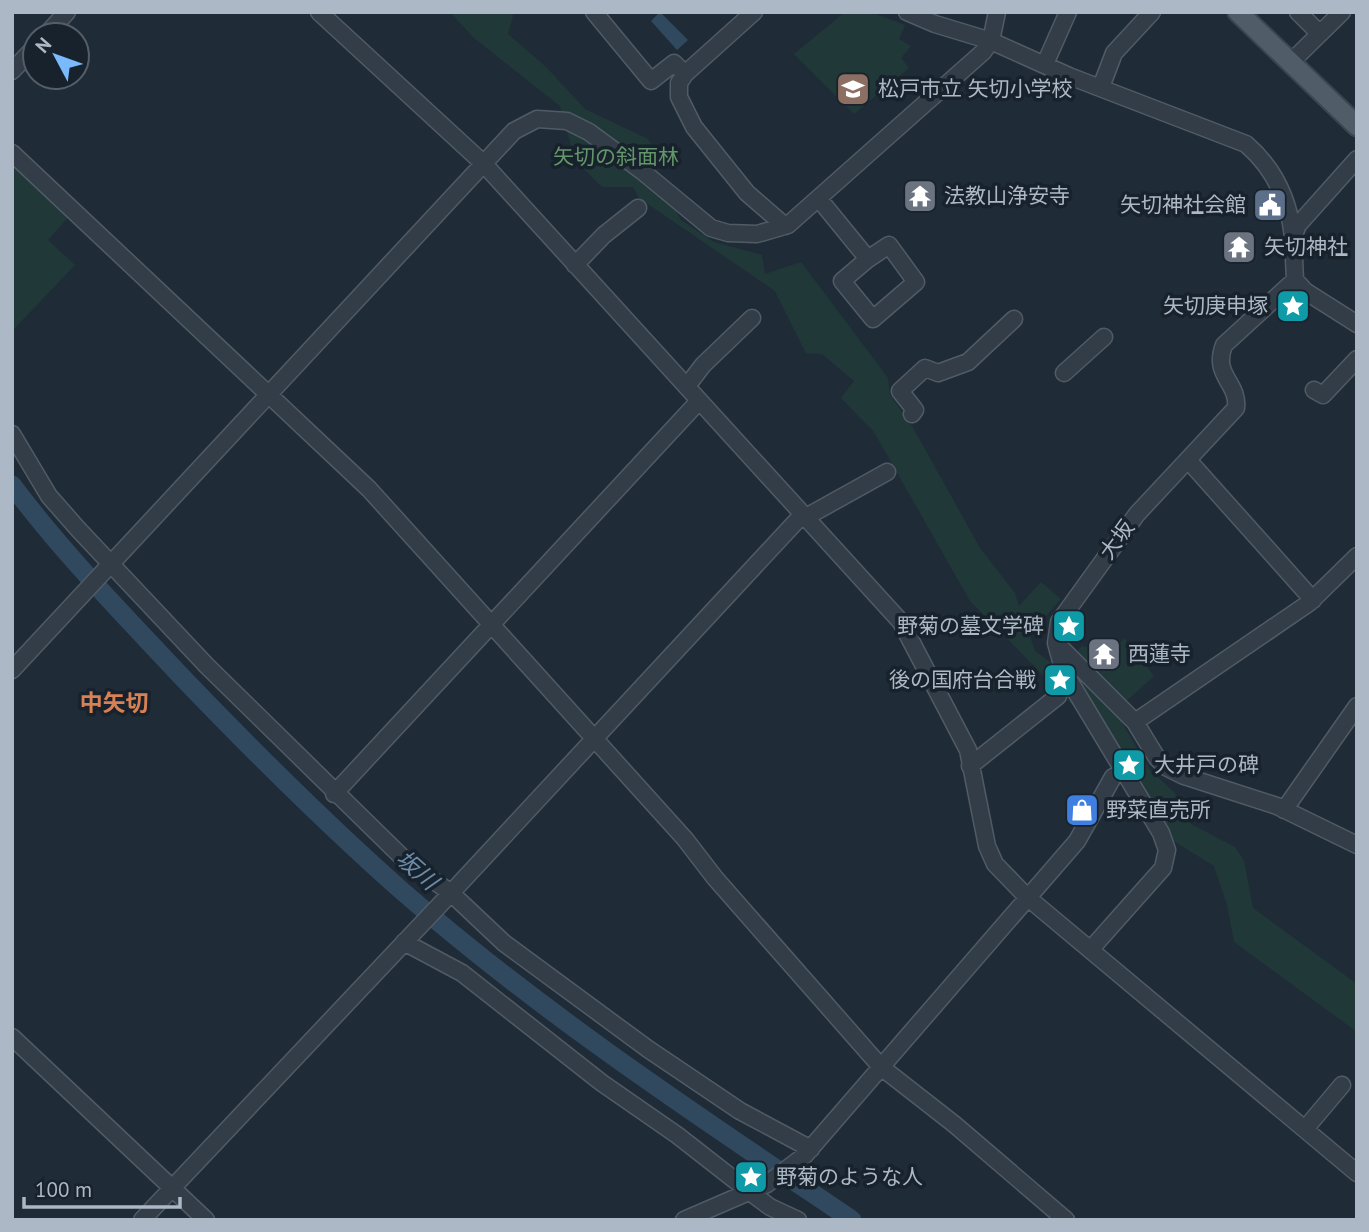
<svg xmlns="http://www.w3.org/2000/svg" width="1369" height="1232" font-family="'PT Sans','Noto Sans JP',sans-serif">
<rect width="100%" height="100%" fill="#1f2c37"/>
<path fill="#213838" d="M450,12H514L508,34L546,67L585,109L648,139L657,154L658,181L681,220L714,242L762,255L765,274L801,262L888,378L890,395L912,426L980,548L1015,593L1019,606L1041,582L1061,599L1036,627L1023,617L1035,651L1054,665L1063,658L1118,716L1150,770L1174,792L1191,824L1235,847L1244,861L1253,908L1357,984V1032L1234,942L1227,905L1214,866L1169,838L1115,748L970,601L874,432L841,398L854,381L822,354L806,353L775,291L639,198L633,187H602L575,160L560,106L474,38Z
M845,12H870L905,25L899,39L911,46L901,58L909,68L854,114L794,54Z
M19,163L72,213L48,240L75,265L12,331V174Z
M1124,638L1154,676L1124,703L1074,656L1082,646L1091,648L1108,659Z"/>
<path fill="#31495f" d="M660,12L688,40L677,50L651,21Z"/>
<g fill="none" stroke-linecap="round" stroke-linejoin="round">
<path stroke="#31495f" stroke-width="19" d="M12,485C63,553 122,613 180,675C252,750 324,822 402,891C542,1013 698,1116 852,1220"/>
<g stroke="#505b66" stroke-width="19">
<path id="minor" d="M319,12L484,164L901,622L968,750L987,846L995,864L1027,897L1357,1173
M594,12L651,81L674,63L685,74
M754,12L685,74L679,83V97L694,127L747,193L785,226
M907,12L935,24L991,41L1069,76L1246,144C1275,169 1289,200 1293,237
M1298,12L1319,33
M46,35L67,12
M1290,63L1342,12
M1045,64L1068,12
M12,71L35,47
M1101,87L1114,53L1152,12
M12,153L369,489L685,839L715,878L881,1067L954,1124L1066,1220
M819,199L868,259L889,245L916,282L873,319L842,281L868,259
M575,265L604,235L638,208
M1295,280L1305,291L1357,324
M1064,373L1104,337
M687,386L703,365L752,318
M1314,390L1323,395L1357,359
M912,414L915,410L900,391L925,368L938,373L968,362L1014,319
M12,434L49,496L78,529L207,666L405,860L451,893L504,943L648,1049L740,1111L811,1149
M1188,460L1313,600
M806,517L887,472
M1057,644L1135,722L1157,758L1166,767L1184,776L1277,806L1357,845
M12,670L514,131L537,119L567,121L589,132L642,171L711,228L728,233L757,234L788,225L983,52L991,41L997,12
M1135,722L1309,603L1357,556
M970,766L1058,696
M334,794L699,401
M1284,810L1357,706
M404,942L462,973L602,1083L677,1135L750,1192L770,1207L798,1220
M1090,950L1163,868L1167,850L1161,833L1064,672L1056,643L1059,622L1137,514L1236,408C1239,382 1212,376 1224,345L1295,280L1293,237L1298,225L1357,159
M12,1037L206,1220
M1305,1129L1342,1085
M142,1220L451,893L803,514
M684,1220L767,1184L804,1156L1077,841L1113,777"/>
</g>
<g stroke="#3c4651" stroke-width="23">
<path id="major" d="M1238,12L1357,126"/>
</g>
<use href="#minor" stroke="#323d48" stroke-width="16"/>
<use href="#major" stroke="#505c68" stroke-width="19"/>
</g>
<defs>
<g id="school-square" transform="scale(1.75)"><rect x="-9" y="-9" width="18" height="18" rx="4" fill="#8d6e63" stroke="#18222c"/><path d="M0-5L7-2L0 1L-7-2ZM-4 1L0 2.5L4 1V4Q0 6-4 4Z" fill="#fff"/></g>
<g id="temple-square" transform="scale(1.75)"><rect x="-9" y="-9" width="18" height="18" rx="4" fill="#6b7280" stroke="#18222c"/><path d="M0-6L5-2H3V0L6.5 2.5H4V6H1.5V3h-3V6H-4V2.5H-6.5L-3 0V-2H-5Z" fill="#fff"/></g>
<g id="civic-square" transform="scale(1.75)"><rect x="-9" y="-9" width="18" height="18" rx="4" fill="#5c6f8a" stroke="#18222c"/><path d="M-.6-6.5H3V-4.5H.6V-3L4-1V1h2V6H-6V1h2V-1L-.6-3ZM-1.2 2.5V6h2.4V2.5Z" fill="#fff"/></g>
<g id="sight-square" transform="scale(1.75)"><rect x="-9" y="-9" width="18" height="18" rx="4" fill="#0f9aa8" stroke="#18222c"/><path d="M0-6L1.8-2.2L6-1.7L2.9 1.2L3.7 5.4L0 3.3L-3.7 5.4L-2.9 1.2L-6-1.7L-1.8-2.2Z" fill="#fff"/></g>
<g id="shop-square" transform="scale(1.75)"><rect x="-9" y="-9" width="18" height="18" rx="4" fill="#3f7fe0" stroke="#18222c"/><path d="M-5-2.5h2.3a2.7 3.5 0 0 1 5.4 0H5L5.5 6h-11ZM-1.5-2.5h3a1.5 2.3 0 0 0-3 0Z" fill="#fff"/></g>
</defs>
<g fill-rule="evenodd">
<use href="#school-square" x="853" y="89"/>
<use href="#temple-square" x="920" y="196"/>
<use href="#civic-square" x="1270" y="205"/>
<use href="#temple-square" x="1239" y="247"/>
<use href="#sight-square" x="1293" y="306"/>
<use href="#sight-square" x="1069" y="626"/>
<use href="#temple-square" x="1104" y="654"/>
<use href="#sight-square" x="1060" y="680"/>
<use href="#sight-square" x="1129" y="765"/>
<use href="#shop-square" x="1082" y="810"/>
<use href="#sight-square" x="751" y="1177"/>
</g>
<g text-anchor="middle" stroke-width="7" stroke-linejoin="round" paint-order="stroke">
<g font-size="21" fill="#acb8c5" stroke="#18222c" text-anchor="start">
<text x="878" y="96">松戸市立 矢切小学校</text>
<text x="944" y="203">法教山浄安寺</text>
<text x="1246" y="212" text-anchor="end">矢切神社会館</text>
<text x="1264" y="254">矢切神社</text>
<text x="1268" y="313" text-anchor="end">矢切庚申塚</text>
<text x="1044" y="633" text-anchor="end">野菊の墓文学碑</text>
<text x="1128" y="661">西蓮寺</text>
<text x="1036" y="687" text-anchor="end">後の国府台合戦</text>
<text x="1154" y="772">大井戸の碑</text>
<text x="1106" y="817">野菜直売所</text>
<text x="776" y="1184">野菊のような人</text>
</g>
<g font-size="21" fill="#63966a" stroke="#18222c">
<text x="616" y="164">矢切の斜面林</text>
</g>
<g font-size="21" fill="#acb8c5" stroke="#18222c">
<text transform="translate(1117 540) rotate(-54)" y="7">大坂</text>
</g>
<g font-size="23" font-weight="bold" fill="#d78155" stroke="#18222c">
<text x="114" y="711">中矢切</text>
</g>
<g font-size="23" font-style="italic" fill="#6b8caa" stroke="#18222c">
<text transform="translate(417 870) rotate(41)" y="8">坂川</text>
</g>
</g>
<rect width="1369" height="1232" fill="none" stroke="#acb8c5" stroke-width="28"/>
<g transform="translate(56 56) rotate(311)"><circle r="33" fill="#18222c" stroke="#535e69" stroke-width="2"/>
<path d="M0-5L12 26L0 18L-12 26Z" fill="#7ab9fc"/>
<text y="-10" font-size="19" font-weight="bold" text-anchor="middle" fill="#acb8c5">N</text>
</g>
<path d="M24 1197v10h156v-10" fill="none" stroke="#acb8c5" stroke-width="3.5"/>
<text x="35" y="1197" font-size="21" fill="#acb8c5" stroke="#18222c" stroke-width="5" paint-order="stroke">100 m</text>
</svg>
